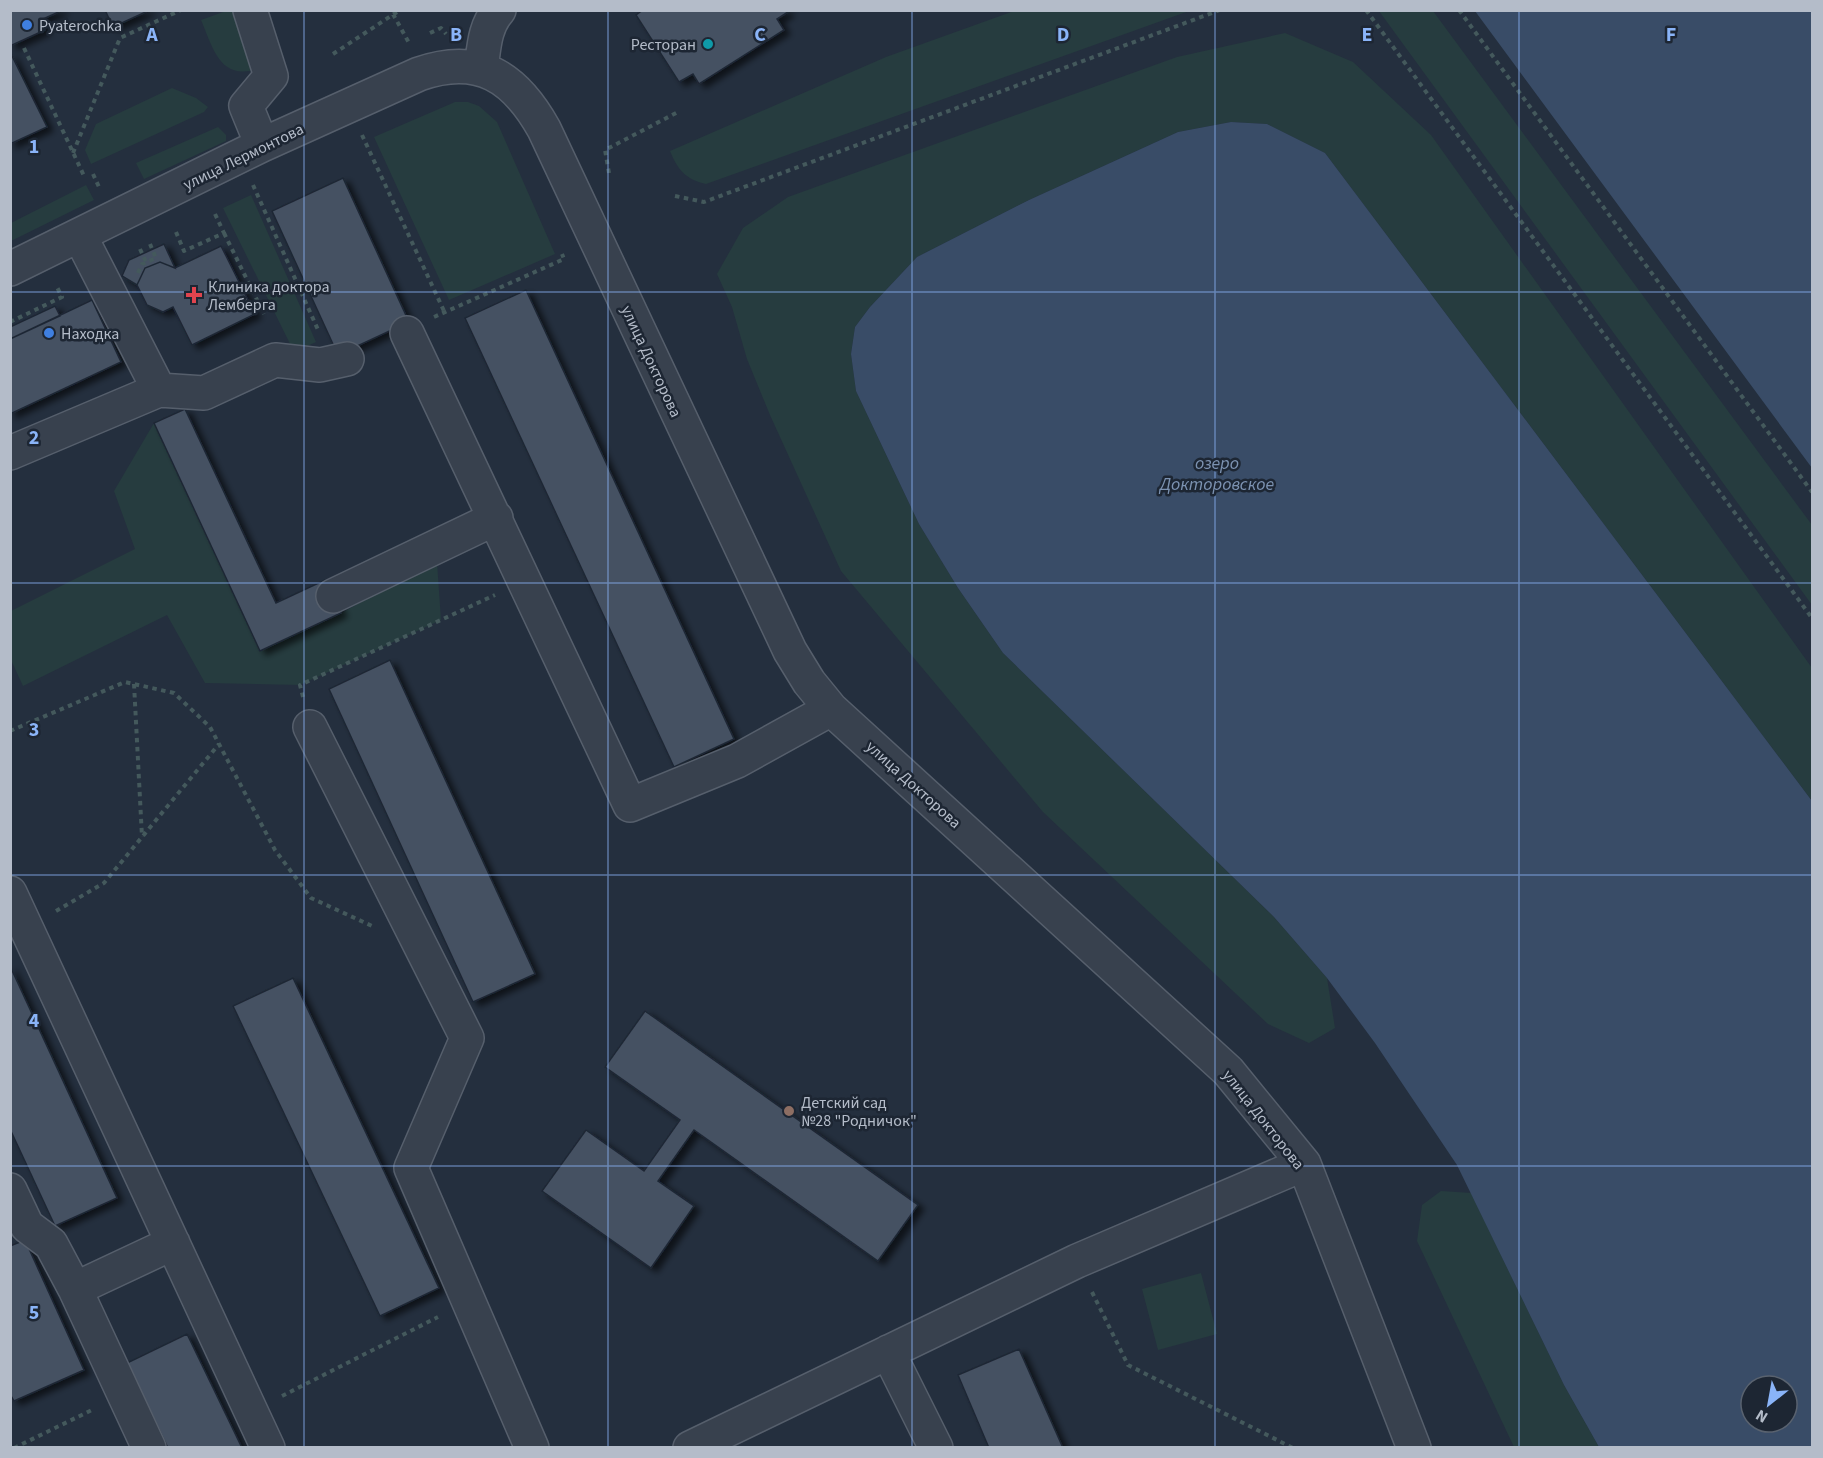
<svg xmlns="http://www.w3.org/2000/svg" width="1823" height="1458" font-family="'Source Sans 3',sans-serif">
<defs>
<filter id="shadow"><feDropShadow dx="6" dy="4" stdDeviation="3" flood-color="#0009"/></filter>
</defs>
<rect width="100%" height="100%" fill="#242f3e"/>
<path fill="#263c3f" d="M226,11H240L257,69C220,81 213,48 201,20Z
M1014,11H1189L706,184C685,179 678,170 670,151L886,57Z
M1379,11H1433L1812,525V605Z
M1285,33L1353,62L1431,135L1812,668V801L1325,153L1267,124L1231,122L1178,132L1029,200L917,257L870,307L855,327L851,354L856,391L919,524L958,588L1003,653L1274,917L1327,978L1335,1028L1309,1043L1268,1024L1043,812L841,571L770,415L747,359L732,307L717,274L743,228L788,197L1177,57Z
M172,88L196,98L208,107L204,112L91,164L85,150L96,124Z
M455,102H468L479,106L497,122L555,254L449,300L374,137Z
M218,127L226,135V141L144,179L136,163Z
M86,185L94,200L11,241V223Z
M251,195L316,342L294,352L223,208Z
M154,423L260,651L341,613L437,562L441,620L300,685L205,683L167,615L23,686L11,660V611L135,549L114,491Z
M1441,1191L1471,1193L1564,1385L1599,1447H1514L1417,1241L1422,1205Z
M1201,1273L1217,1334L1158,1350L1142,1289Z"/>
<path fill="#394c67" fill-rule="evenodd" d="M1475,11H1812V468Z
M1231,122L1267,124L1325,153L1812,801V1447H1599L1564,1385L1457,1165L1375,1043L1327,978L1274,917L1003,653L958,588L919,524L856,391L851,354L855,327L870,307L917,257L1029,200L1178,132ZM1751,1386H1787V1422H1751Z"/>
<path fill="#455162" stroke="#1f2835" stroke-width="1.5" filter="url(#shadow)" d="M10,10H63L41,20L45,30L10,46Z
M105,10H150L113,27Z
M643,10H786L788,12L777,19L784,30L699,84L693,74L679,82L636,15Z
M10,52L47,127L10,144Z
M343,178L409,322L338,355L272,211Z
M164,244L175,268L160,262L145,268L137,285L122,276L129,260Z
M221,246L255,314L192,345L173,307L163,312L147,305L137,285L145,268L160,262L175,268Z
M526,290L734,739L674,767L465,318Z
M92,300L121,362L10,414V339Z
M55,306L60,316L10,339V327Z
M185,409L276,603L325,580L341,613L260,651L154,423Z
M390,660L535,974L473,1002L329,689Z
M10,966L117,1198L55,1226L10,1129Z
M293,978L439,1288L380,1316L233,1006Z
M645,1011L918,1205L878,1261L694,1130L658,1181L694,1206L651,1268L542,1191L586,1130L644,1171L680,1120L605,1067Z
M25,1240L84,1370L14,1401L10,1394V1246Z
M187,1334L242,1448H168L127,1363Z
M1019,1349L1063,1448H989L958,1375Z"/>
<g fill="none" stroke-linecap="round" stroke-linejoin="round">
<g stroke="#565f6c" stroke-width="36">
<path id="minor" d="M250,10L271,76L246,106L262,145
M481,69C484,48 484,27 499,10
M10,269L262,145L419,74C479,53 515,77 544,129L790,651L809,682L831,709L1228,1071L1304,1164L1414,1448
M407,333L630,805L737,761L831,709
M159,390L204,393L275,360L320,365L347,359
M10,453L159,390L80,236
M333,596L496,518
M310,727L467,1038L411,1168L532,1448
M10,893L268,1448
M10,1190L27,1226L51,1244L75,1289
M888,1352L936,1448
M149,1448L75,1289L173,1243
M690,1448L1077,1261L1304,1164"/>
</g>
<path stroke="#44595c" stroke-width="4" stroke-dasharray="4.5 4.5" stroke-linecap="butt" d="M1366,10L1812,618
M1459,10L1812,492
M393,14L409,43
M430,33L441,28L446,34
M24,48L85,178
M333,54L400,10
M362,135L444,311
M73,153L120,38L181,10
M609,173L605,150L678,112
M93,174L99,187
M253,185L319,332
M675,196L704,202L1220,10
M176,232L184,251L224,233L215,214
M224,233L264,314
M140,249L146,262
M138,273L142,264L156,258L150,244
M434,317L564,259L562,254
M10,322L62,297L57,287
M134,684L142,837
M303,697L300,685L495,595
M10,731L125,682L174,693L210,727L275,850L311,898L372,926
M56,911L104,883L219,744
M1092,1292L1128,1365L1293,1448
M282,1396L438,1317
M14,1448L94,1409"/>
<use href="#minor" stroke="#38414e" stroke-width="33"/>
</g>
<path fill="none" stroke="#8ab4f8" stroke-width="1.5" stroke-opacity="0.55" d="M304,10V1448M608,10V1448M912,10V1448M1215,10V1448M1519,10V1448M10,292H1812M10,583H1812M10,875H1812M10,1166H1812"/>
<g fill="#3f7fe0" stroke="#1d2633" stroke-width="2">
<circle cx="27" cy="25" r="6"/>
<circle cx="49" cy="333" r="6"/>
</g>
<circle fill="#0f9aa8" stroke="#1d2633" stroke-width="2" cx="708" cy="44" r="6"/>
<path fill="#e0444e" stroke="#1d2633" stroke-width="2" d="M191 286h6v6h6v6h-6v6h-6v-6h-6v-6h6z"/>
<circle fill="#8d6e63" stroke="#1d2633" stroke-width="2" cx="789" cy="1111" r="6"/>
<g text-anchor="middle" stroke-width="5" stroke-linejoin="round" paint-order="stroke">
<g font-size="16" fill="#b4bcc9" stroke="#1d2633" text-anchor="start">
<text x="39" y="31">Pyaterochka</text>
<text x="696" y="50" text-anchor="end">Ресторан</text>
<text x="208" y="292">Клиника доктора<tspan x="208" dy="18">Лемберга</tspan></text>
<text x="61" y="339">Находка</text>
<text x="801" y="1108">Детский сад<tspan x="801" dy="18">№28 "Родничок"</tspan></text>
</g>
<g font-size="16" fill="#b4bcc9" stroke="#1d2633">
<text transform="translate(243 156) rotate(-26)" y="6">улица Лермонтова</text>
<text transform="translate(652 361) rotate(65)" y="6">улица Докторова</text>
<text transform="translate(914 784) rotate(42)" y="6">улица Докторова</text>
<text transform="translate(1264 1119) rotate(52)" y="6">улица Докторова</text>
</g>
<g font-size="18" font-style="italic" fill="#7c92b1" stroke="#1d2633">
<text x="1217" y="469">озеро<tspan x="1217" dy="21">Докторовское</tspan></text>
</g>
</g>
<g font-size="20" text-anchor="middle" font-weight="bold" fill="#8ab4f8" stroke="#1d2633" stroke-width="5" stroke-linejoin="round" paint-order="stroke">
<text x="152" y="41">A</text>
<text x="456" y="41">B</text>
<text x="760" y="41">C</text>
<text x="1063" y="41">D</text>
<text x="1367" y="41">E</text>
<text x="1671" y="41">F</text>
<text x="34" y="153">1</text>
<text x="34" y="444">2</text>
<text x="34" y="736">3</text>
<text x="34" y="1027">4</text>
<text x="34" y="1319">5</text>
</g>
<rect width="1823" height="1458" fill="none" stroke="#b4bcc9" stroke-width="24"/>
<g transform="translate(1769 1404) rotate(211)"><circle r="28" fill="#1d2633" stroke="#59626f" stroke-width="1.5"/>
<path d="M0-4.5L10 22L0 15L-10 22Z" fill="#8ab4f8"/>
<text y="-9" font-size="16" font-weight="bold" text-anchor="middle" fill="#b4bcc9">N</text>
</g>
</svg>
